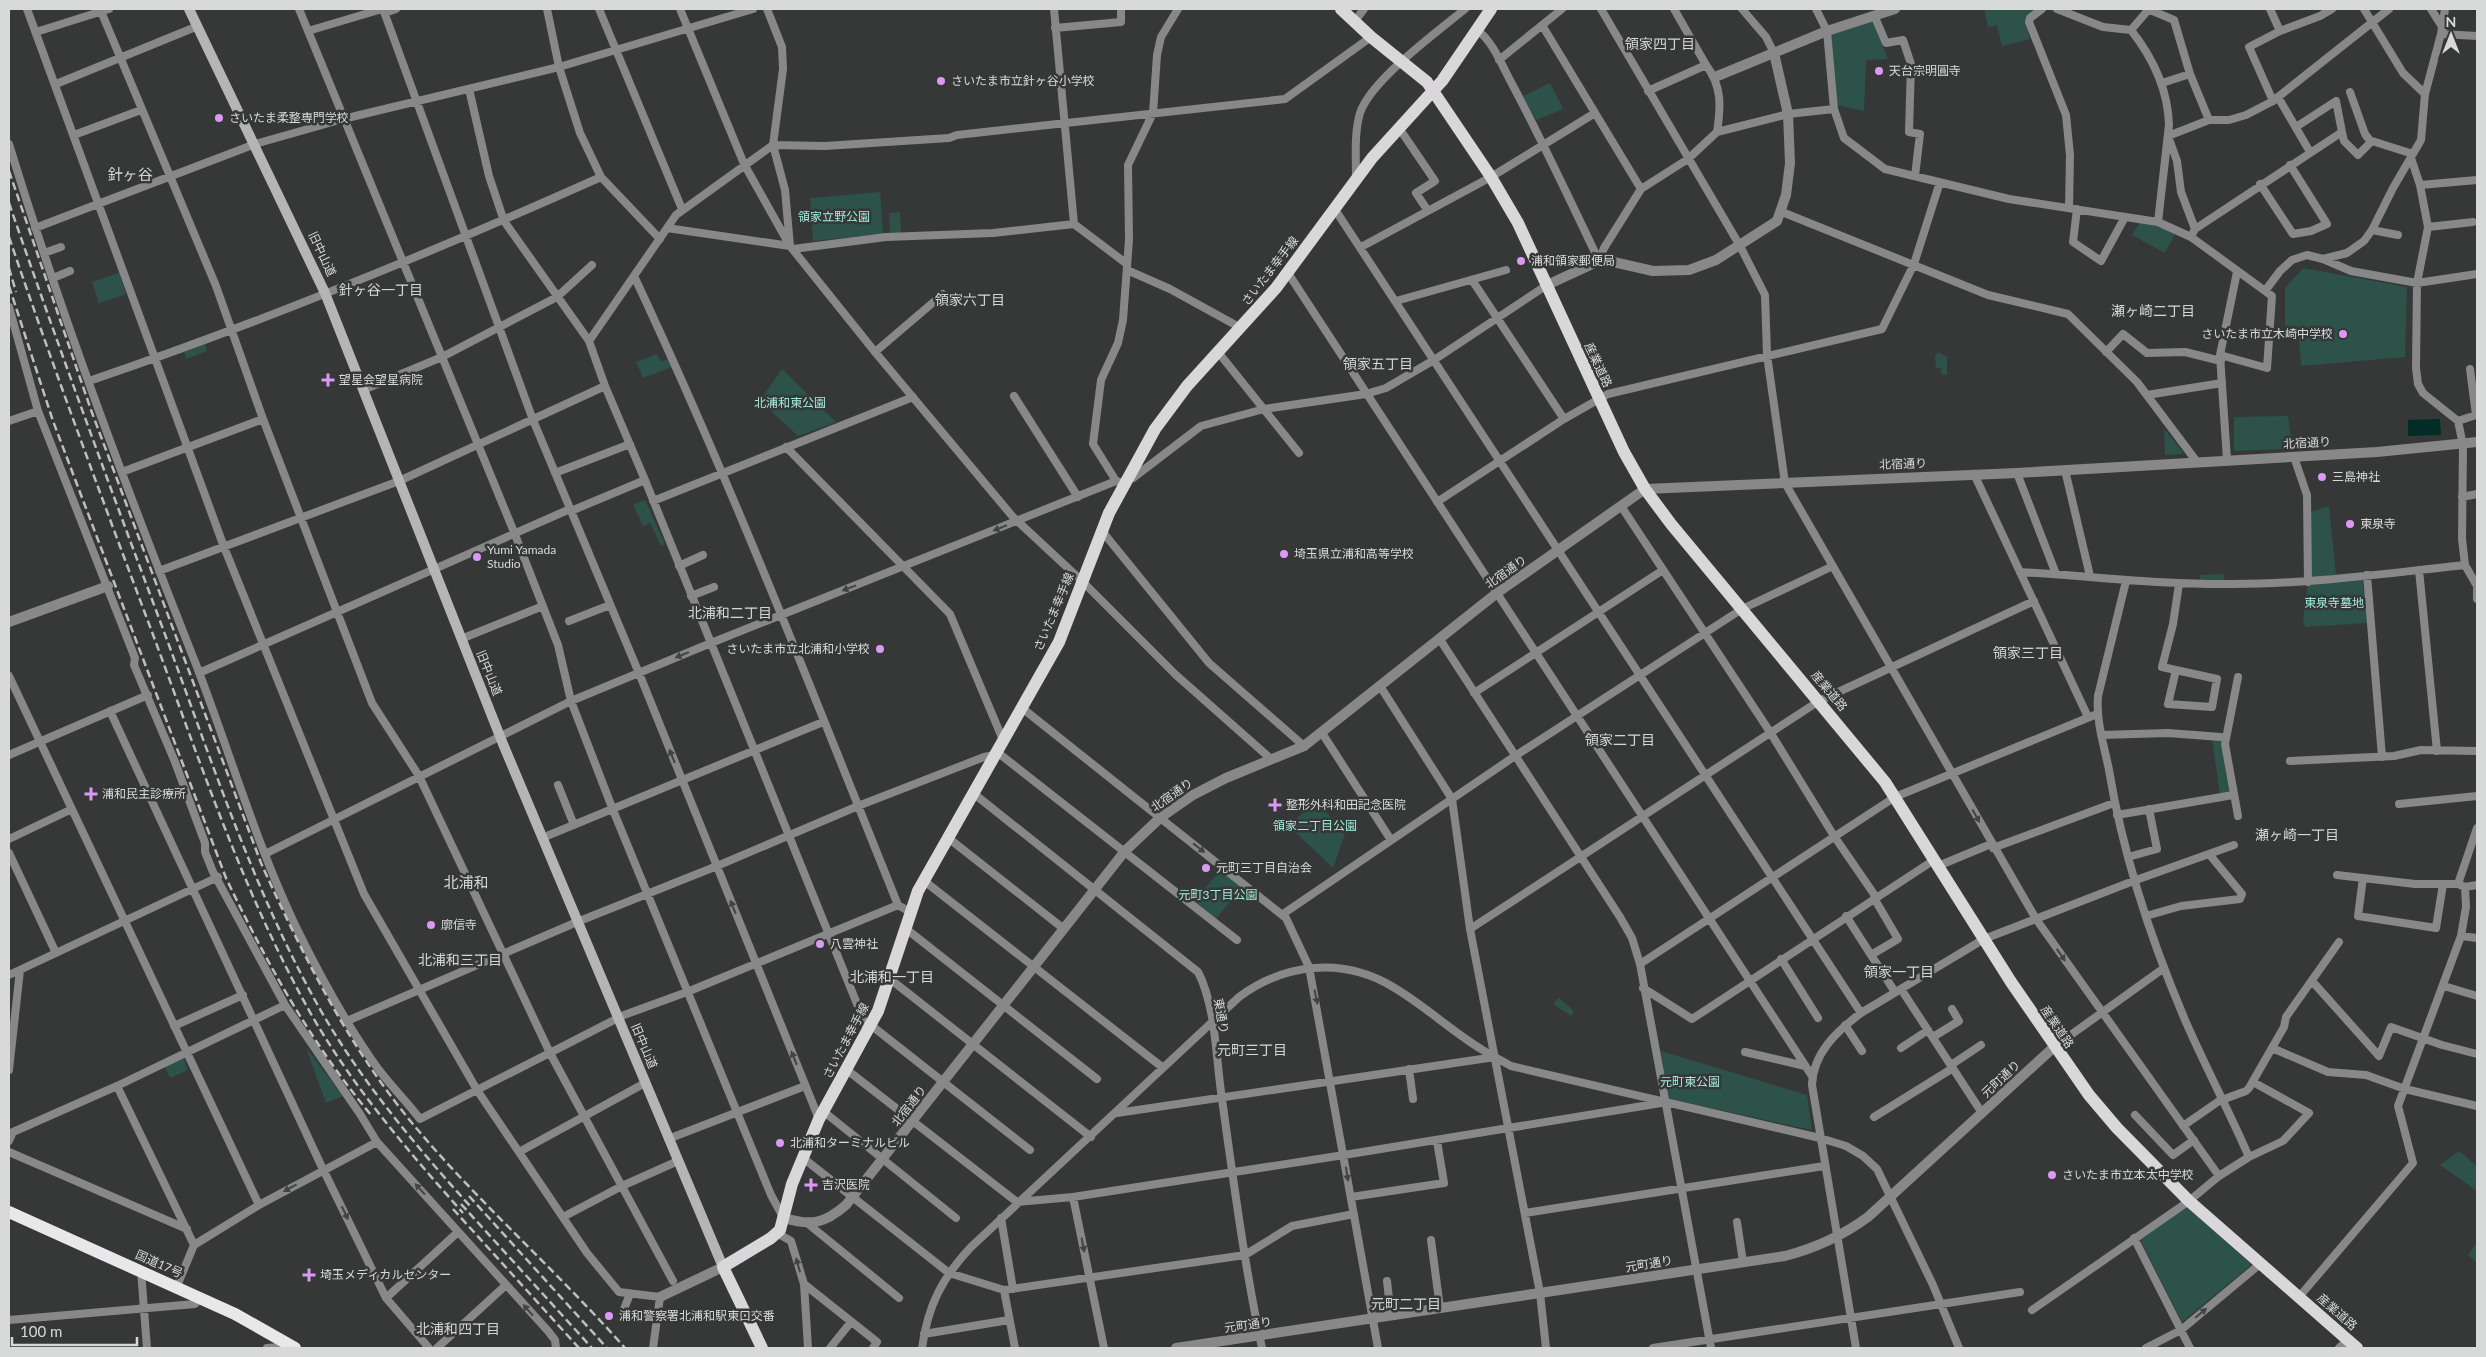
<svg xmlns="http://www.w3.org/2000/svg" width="2486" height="1357" font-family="Lato,'Noto Sans JP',sans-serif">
<rect width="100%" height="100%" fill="#363838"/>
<path fill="#2c524a" d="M1984,9H2037C2023,16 2026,25 2030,39L2002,46L1997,25L1988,27Z
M1873,21L1888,59L1866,60L1864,111L1837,105L1831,34Z
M1550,83L1563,109L1536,120L1523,96Z
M880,192L883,234L813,241L810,198Z
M900,212L901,234L890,235L889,213Z
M2140,222L2157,224L2175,234L2165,253L2132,235Z
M2303,268L2407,287L2405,357L2301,366L2299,336L2285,334V288Z
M119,273L126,294L99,303L92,282Z
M205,344L207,351L186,359L184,352Z
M1938,352L1947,357V374L1942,375L1941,368H1936L1935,356Z
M657,354L661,362L668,359L672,367L643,378L636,362Z
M782,369L836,422L798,436L760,401Z
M2288,416L2291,437L2283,449L2234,451V417Z
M2164,429L2183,452L2181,454L2165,455Z
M645,500L665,544L661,546L650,523L643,526L633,505Z
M2329,506L2336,576L2311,578L2310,512Z
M2224,574V580L2200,581V575Z
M2362,578L2368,623L2305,627L2303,620L2308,584Z
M2212,738L2220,739L2229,789V792L2220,795Z
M1317,802L1345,833L1333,868L1288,825Z
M1220,870L1242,887L1215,920L1194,902Z
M1559,998L1574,1011L1571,1016L1553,1004Z
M306,1048L343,1096L326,1103Z
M1661,1051L1807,1095L1812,1130L1669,1099Z
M183,1058L188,1070L170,1078L165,1067Z
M2459,1151L2477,1166V1191L2440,1165Z
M2188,1208L2250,1263V1266L2182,1322L2140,1239L2184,1209Z
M2477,1242V1263L2468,1255Z"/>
<path fill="#022c25" d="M2440,419L2441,435L2408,436V420Z"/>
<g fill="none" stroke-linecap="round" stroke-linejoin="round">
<path stroke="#888889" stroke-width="8" d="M27,9L224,547L364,894L477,1090L587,1253L619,1292L660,1297L653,1348
M100,9L216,286L263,419L372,703L419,776L550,1053L673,1281
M299,9L514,532L558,645L571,701L613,810L771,1195L783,1217
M383,9L533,420L641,678L819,1119
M547,9L559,67L580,133L601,177L660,239
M599,9L682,209
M680,9L744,164L790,246
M767,9L782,47L783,69L773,145L785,190L790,246
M1054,9L1074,224
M1601,9L1740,246L1765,295L1767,355L1785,483L2036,919L2219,1176
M1742,9L1766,37L1774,53
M1816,9L1827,31L1834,109L1844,138L1885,169L2009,199L2158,222L2191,237L2272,296L2267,368L2220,355
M2042,9L2030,18L2029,22L2066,115L2070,155L2069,208
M2057,9L2103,27L2131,30L2149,9
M2148,9L2174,20L2190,74L2209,120
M2270,9L2280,31
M2364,9L2403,73L2425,94
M2431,9L2443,28
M385,13L396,9
M1874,15L1886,43L1903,40L1911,64L1909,132L1920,134L1915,176
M1354,22L1364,9
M1542,25L1641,189
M1055,28L1121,22V9
M1477,30C1493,41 1503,68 1512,84C1543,142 1571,202 1599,261
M2131,30C2153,58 2168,90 2169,125L2158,222
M308,31L382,9
M36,32L109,9
M2441,34L2477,36
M1499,60L1562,9
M2162,83L2190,74
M56,84L198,26
M469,89L489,176L504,221L589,341L605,386L645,480L868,1031
M1648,91L1706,65L1674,9
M2350,92L2365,134L2371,142
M2278,97L2310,152
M2273,101L2249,47L2280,31L2320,16L2332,9
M1399,128L1435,181L1416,193L1428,211
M1717,132L1788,114L1834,109
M2342,132L2344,141L2358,155L2372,141L2413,154
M74,135L141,110
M9,144C63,321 129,495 197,667C230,753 256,843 296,927C320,976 347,1026 379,1070C392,1087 407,1102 420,1119L624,1015L687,992L898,905
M2411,158L2420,185L2428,227L2417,283L2416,368L2418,384L2423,393L2458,421L2463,445L2462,539L2465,565L2477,586V599
M1356,178C1356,156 1354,134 1360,113C1371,80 1437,32 1465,9
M2260,184L2293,234L2311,231L2327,224L2290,165
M2420,185L2477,180
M1334,208L1861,1013
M2077,209L2073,242L2101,261L2125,217
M1782,212L1988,295L2068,314L2137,382L2197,462
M2428,227L2473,222
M35,228L255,144L343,119L559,67L753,9
M667,228L790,246L875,352L1013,517L1083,582L1176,675L1271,759
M2195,229L2181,192L2177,161L2168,136L2209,120H2229L2246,115L2273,101L2389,9
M2372,230L2398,235
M2193,233L2195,229L2342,132L2336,101L2296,127
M1361,247L1491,177L1595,113
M793,249L886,237L993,233L1074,224L1127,264
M44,253L61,247
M2323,259L2351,271L2417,283L2477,274
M1599,261L1604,248L1641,189L1688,159L1717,132C1721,106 1722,86 1706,65
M1127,270L1170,289L1241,328
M1288,273L1812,1076
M634,276C731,482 813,694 898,905L910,912
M53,278L70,271
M1472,280L1564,419
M2265,291L2280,271L2292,260L2307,255L2323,259L2347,253L2364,241L2372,230L2393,188L2421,140L2425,94L2441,34L2445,9
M1396,301L1506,270
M9,307L38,411L135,658L134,665L175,762L205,843V852L213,872L285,1005L360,1114L377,1142
M589,341L676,215L773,145L825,146L949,138L957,135L1285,99L1371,37
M875,352L943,294
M1218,352L1299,453
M2106,352L2123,334L2147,353L2185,352L2221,361
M89,381C263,322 433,252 601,177
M363,390L442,357L557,297L592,265
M2147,395L2222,383
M1014,396L1078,497
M9,421L38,411
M2458,421L2476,415L2470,369
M786,447L950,614L1003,740
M2294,457L2307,495L2308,582
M2227,460L2220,355L2237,272
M2065,470L2090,576
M122,472L263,419
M555,473L630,444
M2017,473L2056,574
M1974,474L2088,717
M1128,476L1133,478L1201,426L1264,409L1366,394L1386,388L1434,360L1547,285
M1116,481L1093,444L1101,380L1118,343L1123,320L1129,240L1128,165L1153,113L1157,55L1161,37L1178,9
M2462,497L2477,494
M653,501L913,397
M1437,502L1564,419L1608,394L1882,329L1914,264L1940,182
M1621,506L1770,732L1834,836L1876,897
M571,511L645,480
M1102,531L1209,663L1304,746
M679,566L703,555
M2419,570L2437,751
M159,571L399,481L605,386
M2020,572C2092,576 2162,585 2233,584C2311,584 2388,573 2465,565
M2367,575L2382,757
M2126,581L2098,696C2096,722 2104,745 2109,770C2123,855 2151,940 2185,1020C2205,1066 2229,1111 2249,1157
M691,596L714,587
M569,621L610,605
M1439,638L1620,917L1632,938L1640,964L1711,1348
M461,639L543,606
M2176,670L2168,704L2212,707L2217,679L2162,667L2173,624L2179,584
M199,673L570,509
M9,676L259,1205
M1380,686L1452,799L1470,929L1540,1293L1546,1348
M1474,693L1663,570
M1022,708L1286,918L1309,967L1378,1348
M110,711L320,1163L386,1298L429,1348
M1322,733L1391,840
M2101,735L2168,733L2221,737L2226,739
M997,752L1237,940
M9,755L148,695
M2290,761L2394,756L2421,750L2477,751
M558,785L574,825
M973,793L1198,972C1215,1004 1216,1055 1221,1092C1233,1177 1244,1264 1262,1348
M2399,804L2477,796
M2117,815L2233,795
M2238,816L2225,744L2238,677
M947,837L1064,929
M542,838L823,722
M9,839L72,809
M1993,848L2114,803
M9,853L56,953
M265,854L571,701L711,643L1116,481L1124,483
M2128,857L2157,849L2149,809
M1938,866L1991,844
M2337,875L2415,884H2458L2465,887L2477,885
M2363,878L2358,916L2436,928L2443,884
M923,880L1162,1067
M2458,884L2477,828
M1283,914L1515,756L1742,609L1833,566
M1846,916L1871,955L1898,939L1874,898
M2146,916L2181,906L2240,899L2242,894L2209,854
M905,928L1097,1079
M1470,929L1819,701L2034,601
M2461,936L2477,938
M1871,955L1895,992
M1781,959L1818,1018
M1640,964L1895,797L2097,714
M9,975L218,877
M890,979L1091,1137
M2312,981L2379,1056L2391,1027L2442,1045L2477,1054
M2444,986L2477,996
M1643,988L1692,1019L1934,860
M1901,989L1982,1113
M347,1021L577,922L717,866L858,806L984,757L995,755
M1845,1025L1862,1051
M174,1026L243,995
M872,1026L1030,1150
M1933,1037L1959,1021L1952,1009
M2054,1047L2164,968
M1901,1048L1928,1030
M2272,1048L2328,1072L2366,1075L2405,1089L2477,1106
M1745,1052L1805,1066
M1951,1065L1981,1045
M1409,1069L1413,1099
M9,1070L20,970
M847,1070L1017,1202L1073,1197L1344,1155L1661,1103
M117,1086L194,1245
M823,1111L956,1218
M1117,1113L1495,1057
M2135,1115L2173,1155L2194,1140
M1874,1117L1953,1068
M2183,1126L2219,1101L2246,1091L2249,1088L2284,1027L2286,1017L2339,942
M668,1139L805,1086
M9,1141L13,1132L117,1086L285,1005
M9,1152L187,1229
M519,1152L645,1083
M803,1158L949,1273L1004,1290L1245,1255L1292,1226L1354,1214
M1073,1197L1104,1348
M1351,1197L1444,1183L1437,1141
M1525,1213L1824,1166
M563,1217L622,1186L678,1161
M1001,1218L1013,1289
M1737,1222L1743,1262
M807,1223L899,1298
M777,1233L791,1241L804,1284L808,1348
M2134,1238L2190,1348
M1431,1240L1440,1308
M141,1271L147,1348
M1387,1281L1391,1316
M804,1284L877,1342L873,1348
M177,1286L194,1245L259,1205L377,1142L548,1331L555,1340L556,1348
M1004,1290L1015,1348
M2299,1297L2413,1163L2398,1106L2461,936L2466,907L2465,887
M386,1298L458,1232
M624,1309L630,1294
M2032,1310L2189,1201L2219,1176L2249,1157L2283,1141L2309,1113L2253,1082
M9,1320L195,1304L201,1298
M924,1334L1009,1320
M267,1348L290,1346
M437,1348L506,1285
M830,1348L851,1322
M922,1348C928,1305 942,1278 971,1247L1239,997C1285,963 1343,957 1393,987C1424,1005 1450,1030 1481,1049C1490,1055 1501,1060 1511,1066L1820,1138L1846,1146L1863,1156L1877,1169L1933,1285L1959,1348
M1653,1348L2020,1292
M1856,1348L1812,1085C1813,1053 1837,1031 1861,1013L1984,939L2136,880L2234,845
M2146,1348L2181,1330L2260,1264
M2339,1348L2348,1340"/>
<path stroke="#888889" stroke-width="10" d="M1715,77L1827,31L1895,9
M1547,285L1599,261H1609L1653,271L1689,270L1716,260L1777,221L1786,195L1790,163L1788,114L1774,53
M9,622L108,586
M784,1218C811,1226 824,1224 846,1205L1125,851L1160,818L1193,795L1226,778L1304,746L1497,593L1645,489L2017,473L2377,452L2477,442
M660,1297L723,1267
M1176,1348L1785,1256C1816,1248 1842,1236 1868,1217L2054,1047"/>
<path stroke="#b6b5b6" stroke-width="10" d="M189,9L325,293L503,744L723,1267"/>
<path stroke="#d9d7d9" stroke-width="12" d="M1341,9L1371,37L1427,82L1491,177L1518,223L1624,452L1645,489L1671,524L1885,782L2011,982L2089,1095L2117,1128L2189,1201L2357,1348
M762,1348L723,1267L771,1238L780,1230L792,1184L819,1119L878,1011L918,891L1059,642L1109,513L1155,429L1187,386L1276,288L1372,158L1442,81L1491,9"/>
<path stroke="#e9e7e9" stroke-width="12" d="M9,1212L235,1314L295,1348"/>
<path stroke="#bec0bf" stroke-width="2.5" stroke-dasharray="8 4" stroke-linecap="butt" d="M9,171L91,410L261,863C304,958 349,1048 417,1129C482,1206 559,1273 625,1348
M9,203C58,346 110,487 163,629C211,758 253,891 321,1011C362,1082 415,1145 470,1206
M9,237C54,370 103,501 152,632C200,761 243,893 311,1014C353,1087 408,1151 463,1213
M9,268L16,292
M9,286L53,421L226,878C266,962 311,1043 371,1115
M469,1196L607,1348
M461,1204L592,1348
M453,1209L579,1348"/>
</g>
<defs><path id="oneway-solid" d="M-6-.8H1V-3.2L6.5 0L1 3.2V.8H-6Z" transform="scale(1.25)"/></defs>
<g fill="#424444">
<use href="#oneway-solid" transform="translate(1000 528) rotate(158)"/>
<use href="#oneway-solid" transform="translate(849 588) rotate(159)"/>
<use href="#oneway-solid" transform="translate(682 655) rotate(158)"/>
<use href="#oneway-solid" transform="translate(672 756) rotate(-112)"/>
<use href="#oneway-solid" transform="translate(1976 816) rotate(61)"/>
<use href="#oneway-solid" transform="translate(1199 848) rotate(38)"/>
<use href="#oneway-solid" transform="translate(733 907) rotate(-112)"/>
<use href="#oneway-solid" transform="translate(2061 955) rotate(55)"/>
<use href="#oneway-solid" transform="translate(1316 997) rotate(78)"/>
<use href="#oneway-solid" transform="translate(794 1058) rotate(-112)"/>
<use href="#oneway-solid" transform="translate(1347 1174) rotate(81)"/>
<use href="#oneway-solid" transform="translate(290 1188) rotate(151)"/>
<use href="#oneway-solid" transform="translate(420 1189) rotate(-132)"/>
<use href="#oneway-solid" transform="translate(345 1213) rotate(64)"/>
<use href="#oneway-solid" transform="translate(1083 1245) rotate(79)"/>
<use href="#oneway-solid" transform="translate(798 1265) rotate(-106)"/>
<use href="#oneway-solid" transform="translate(528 1310) rotate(-132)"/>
<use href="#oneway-solid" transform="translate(2201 1313) rotate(-40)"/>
</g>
<g fill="#dc99f4" stroke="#363838" stroke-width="2">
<circle cx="1879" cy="71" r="5"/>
<circle cx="941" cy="81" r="5"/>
<circle cx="219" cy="118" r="5"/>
<circle cx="1521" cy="261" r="5"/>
<circle cx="2343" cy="334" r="5"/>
<path d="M325.5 372.5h5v5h5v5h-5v5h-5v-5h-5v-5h5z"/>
<circle cx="2322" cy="477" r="5"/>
<circle cx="2350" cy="524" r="5"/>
<circle cx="1284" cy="554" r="5"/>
<circle cx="477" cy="557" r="5"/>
<circle cx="880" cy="649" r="5"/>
<path d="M88.5 786.5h5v5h5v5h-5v5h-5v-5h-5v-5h5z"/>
<path d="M1272.5 797.5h5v5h5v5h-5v5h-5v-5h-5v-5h5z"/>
<circle cx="1206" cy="868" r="5"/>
<circle cx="431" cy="925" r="5"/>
<circle cx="820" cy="944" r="5"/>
<circle cx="780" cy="1143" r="5"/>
<circle cx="2052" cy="1175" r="5"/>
<path d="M808.5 1177.5h5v5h5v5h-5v5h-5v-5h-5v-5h5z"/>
<path d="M306.5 1267.5h5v5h5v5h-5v5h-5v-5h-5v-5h5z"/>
<circle cx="609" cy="1316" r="5"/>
</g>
<g text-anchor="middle" stroke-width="5" stroke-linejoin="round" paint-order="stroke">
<g font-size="12" fill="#d8dad9" stroke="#363838" text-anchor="start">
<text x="1889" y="75">天台宗明圓寺</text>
<text x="951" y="85">さいたま市立針ヶ谷小学校</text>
<text x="229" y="122">さいたま柔整専門学校</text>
<text x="1531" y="265">浦和領家郵便局</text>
<text x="2333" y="338" text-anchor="end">さいたま市立木崎中学校</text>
<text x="339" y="384">望星会望星病院</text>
<text x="2332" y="481">三島神社</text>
<text x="2360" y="528">東泉寺</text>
<text x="487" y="554">Yumi Yamada<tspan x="487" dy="14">Studio</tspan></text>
<text x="1294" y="558">埼玉県立浦和高等学校</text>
<text x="870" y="653" text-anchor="end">さいたま市立北浦和小学校</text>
<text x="102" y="798">浦和民主診療所</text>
<text x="1286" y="809">整形外科和田記念医院</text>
<text x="1216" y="872">元町三丁目自治会</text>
<text x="441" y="929">廓信寺</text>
<text x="830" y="948">八雲神社</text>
<text x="790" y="1147">北浦和ターミナルビル</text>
<text x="2062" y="1179">さいたま市立本太中学校</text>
<text x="822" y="1189">吉沢医院</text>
<text x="320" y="1279">埼玉メディカルセンター</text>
<text x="619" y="1320">浦和警察署北浦和駅東口交番</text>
</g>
<g font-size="12" fill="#a1ead8" stroke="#363838">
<text x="834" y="221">領家立野公園</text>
<text x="790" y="407">北浦和東公園</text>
<text x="2334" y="607">東泉寺墓地</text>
<text x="1315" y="830">領家二丁目公園</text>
<text x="1218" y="899">元町3丁目公園</text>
<text x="1690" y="1086">元町東公園</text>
</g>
<g font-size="12" fill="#d8dad9" stroke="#363838">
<text transform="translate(322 254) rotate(65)" y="4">旧中山道</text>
<text transform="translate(1270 271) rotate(-52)" y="4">さいたま幸手線</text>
<text transform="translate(1598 365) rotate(65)" y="4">産業道路</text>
<text transform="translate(2307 443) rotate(-3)" y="4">北宿通り</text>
<text transform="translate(1903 464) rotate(-2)" y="4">北宿通り</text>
<text transform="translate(1506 572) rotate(-35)" y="4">北宿通り</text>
<text transform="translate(1054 612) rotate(-67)" y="4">さいたま幸手線</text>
<text transform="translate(489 673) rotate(68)" y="4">旧中山道</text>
<text transform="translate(1829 691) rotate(50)" y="4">産業道路</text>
<text transform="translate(1172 795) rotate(-35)" y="4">北宿通り</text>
<text transform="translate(1221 1016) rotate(80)" y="4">東通り</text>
<text transform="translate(2057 1027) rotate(56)" y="4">産業道路</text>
<text transform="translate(846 1041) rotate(-62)" y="4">さいたま幸手線</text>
<text transform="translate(644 1046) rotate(67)" y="4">旧中山道</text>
<text transform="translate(2001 1079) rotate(-43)" y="4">元町通り</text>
<text transform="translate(909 1106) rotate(-52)" y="4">北宿通り</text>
<text transform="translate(159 1264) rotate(24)" y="4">国道17号</text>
<text transform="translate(1649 1264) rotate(-9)" y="4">元町通り</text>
<text transform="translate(2337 1312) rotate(41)" y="4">産業道路</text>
<text transform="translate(1248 1325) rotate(-8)" y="4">元町通り</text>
</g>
<g font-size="14" fill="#d3d7d6" stroke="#363838">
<text x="1660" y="49">領家四丁目</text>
<text x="381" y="295">針ヶ谷一丁目</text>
<text x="970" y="305">領家六丁目</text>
<text x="2153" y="316">瀬ヶ崎二丁目</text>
<text x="1378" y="369">領家五丁目</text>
<text x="730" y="618">北浦和二丁目</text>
<text x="2028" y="658">領家三丁目</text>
<text x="1620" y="745">領家二丁目</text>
<text x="2297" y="840">瀬ヶ崎一丁目</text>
<text x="460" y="965">北浦和三丁目</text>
<text x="1899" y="977">領家一丁目</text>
<text x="892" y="982">北浦和一丁目</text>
<text x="1252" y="1055">元町三丁目</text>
<text x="1406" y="1309">元町二丁目</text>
<text x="458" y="1334">北浦和四丁目</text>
</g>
<g font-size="15" fill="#d3d7d6" stroke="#363838">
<text x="130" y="180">針ヶ谷</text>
<text x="466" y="888">北浦和</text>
</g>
</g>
<rect width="2486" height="1357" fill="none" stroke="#d8dad9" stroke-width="20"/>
<g transform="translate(2451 35)" stroke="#363838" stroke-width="4" paint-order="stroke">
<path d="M0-4L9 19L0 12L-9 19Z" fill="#d8dad9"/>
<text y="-8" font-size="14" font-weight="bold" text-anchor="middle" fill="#d8dad9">N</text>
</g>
<path d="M12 1337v8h125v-8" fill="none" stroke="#d8dad9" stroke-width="2.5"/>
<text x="20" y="1337" font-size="15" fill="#d8dad9" stroke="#363838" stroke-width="4" paint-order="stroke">100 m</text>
</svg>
